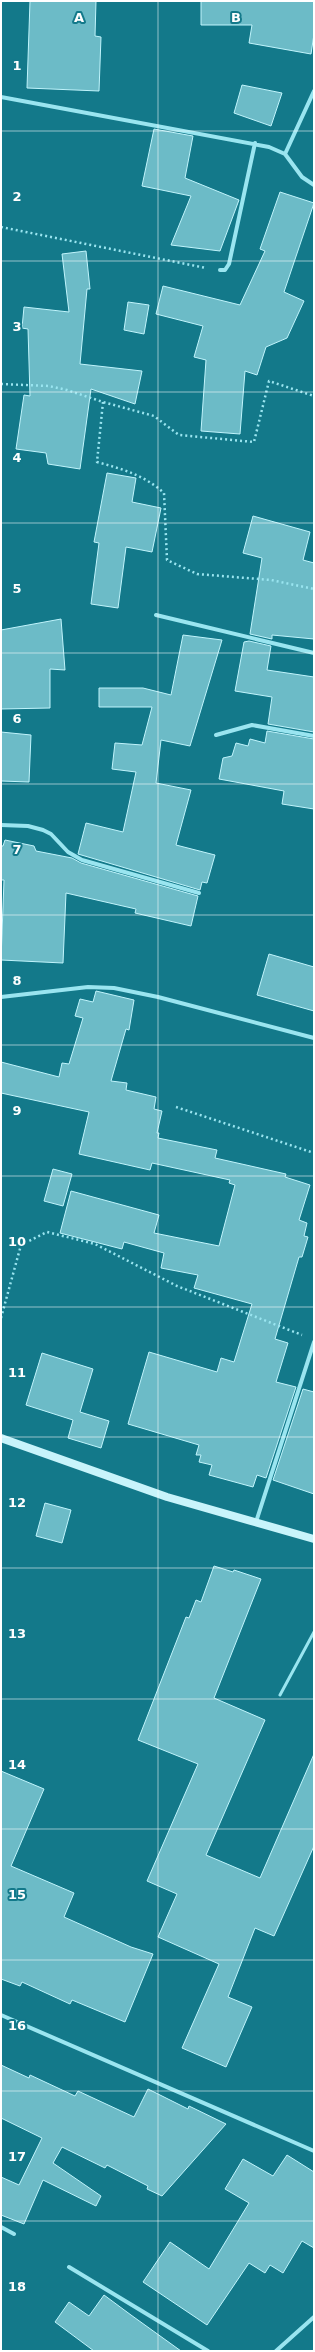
<svg xmlns="http://www.w3.org/2000/svg" width="315" height="2352" font-family="'DejaVu Sans',sans-serif">
<rect width="100%" height="100%" fill="#13798a"/>
<path fill="#6cbbc7" stroke="#c0f4fc" d="M30,1H96L95,36L101,37L99,91L27,88Z
M201,1H314V34L311,54L249,43L252,25H201Z
M242,85L282,93L271,126L234,113Z
M154,129L193,136L185,178L239,200L220,251L171,245L191,196L142,186Z
M280,192L314,203L284,292L304,301L287,338L266,347L257,375L245,371L240,434L201,431L206,360L194,357L203,326L156,314L163,286L240,305L265,251L260,249Z
M86,251L90,289H87L80,364L142,371L135,404L91,389L80,469L48,464L46,453L16,449L24,395L30,396L28,329L22,328L24,307L69,312L62,254Z
M128,302L149,305L144,334L124,330Z
M107,473L136,478L132,502L161,508L152,552L126,547L118,608L91,604L99,543L94,542Z
M253,516L310,532L303,560L314,563V639L272,635V639L250,634L262,558L243,553Z
M61,619L65,670L50,669V708L1,709V630Z
M183,635L222,640L190,746L161,740L156,783L191,790L176,845L215,855L207,883L202,882L200,890L78,854L86,823L123,832L136,772L112,769L115,743L142,745L152,707H99V688H143L171,695Z
M249,641L271,646L267,670L314,677V732L268,724L272,697L235,691L244,642Z
M267,731L314,739V809L282,804L284,791L219,779L223,758L232,756L236,743L248,746L250,739L265,743Z
M1,732L31,735L29,782L1,781Z
M5,840L34,846L36,851L72,858L81,863L198,896L191,926L135,913L136,909L66,893L63,963L1,960L4,880H1V846H3Z
M269,954L314,967V1011L257,995Z
M96,991L134,1000L129,1030L126,1029L111,1081L127,1083L126,1090L156,1097L154,1109L162,1111L157,1133H159L158,1138L217,1150L215,1158L286,1174L285,1177L310,1185L299,1220L307,1223L304,1236L308,1237L302,1257H299L275,1339L288,1343L276,1382L296,1387L266,1478L257,1475L253,1487L209,1475L212,1465L199,1462L201,1455H196L199,1445L128,1424L149,1352L217,1372L221,1358L234,1362L252,1304L194,1288L198,1275L161,1268L164,1253L124,1242L122,1249L60,1233L71,1191L159,1215L154,1233L219,1246L235,1185L229,1183L230,1180L152,1163L150,1170L79,1154L89,1112L1,1093V1062L59,1077L62,1063L69,1064L83,1018L75,1016L80,999L93,1002Z
M53,1169L72,1174L63,1206L44,1201Z
M42,1353L93,1369L80,1412L109,1421L101,1448L68,1438L73,1420L26,1405Z
M303,1389L314,1392V1494L273,1480Z
M45,1503L71,1510L62,1543L36,1536Z
M214,1566L233,1572L234,1570L261,1579L214,1698L265,1720L206,1855L260,1878L314,1754V1846L274,1936L255,1928L228,1997L252,2007L226,2067L182,2048L219,1964L158,1937L177,1894L147,1881L198,1764L138,1740L186,1617L189,1618L196,1600L201,1602Z
M1,1771L44,1789L11,1866L74,1893L64,1917L131,1947L153,1954L125,2022L72,2000L70,2004L22,1982L20,1986L1,1979Z
M1,2065L29,2078L30,2075L75,2096L78,2091L134,2117L148,2089L188,2109L189,2106L226,2124L162,2196L147,2189L148,2186L107,2165L105,2168L62,2147L53,2163L101,2196L96,2206L43,2180L24,2224L1,2215V2177L19,2185L42,2138L1,2118Z
M287,2155L314,2172V2248L302,2241L283,2273L270,2265L265,2273L249,2263L207,2325L143,2282L170,2242L209,2269L249,2203L225,2189L243,2159L273,2176Z
M104,2295L131,2315L181,2351H94L55,2322L69,2302L89,2316Z"/>
<g fill="none" stroke-linecap="round" stroke-linejoin="round">
<path stroke="#9ae5f0" stroke-width="2.5" stroke-dasharray="2 3" stroke-linecap="butt" d="M1,227L206,268
M1,384L49,386L67,390L103,402L154,416L179,435L254,442L269,381L314,396
M103,402L97,462C122,469 144,475 164,493L167,560L197,574L271,580L314,589
M176,1107L314,1153
M1,1318L21,1245L47,1232L95,1244L177,1286L302,1335"/>
<path stroke="#9ae5f0" stroke-width="3" d="M280,1695L314,1632"/>
<path stroke="#9ae5f0" stroke-width="4" d="M1,97L269,147L285,154L302,177L314,185
M285,154L314,91
M220,270H225L229,264L255,143
M156,615L314,653
M216,735L252,725L314,736
M1,825L28,826L43,830L51,834L68,852L82,860L199,893
M1,997L88,987L114,988L158,997L314,1038
M256,1522L314,1342
M1,2015L314,2151
M1,2227L14,2234
M69,2267L208,2351
M276,2351L314,2317"/>
<path stroke="#c8f4fb" stroke-width="8" d="M1,1438L167,1497L314,1539"/>
</g>
<path fill="none" stroke="#fff" stroke-width="1" stroke-opacity="0.55" d="M158,1V2351M1,131H314M1,261H314M1,392H314M1,523H314M1,653H314M1,784H314M1,915H314M1,1045H314M1,1176H314M1,1307H314M1,1437H314M1,1568H314M1,1699H314M1,1829H314M1,1960H314M1,2091H314M1,2221H314"/>
<g font-size="13" text-anchor="middle" font-weight="bold" fill="#fff" stroke="#13798a" stroke-width="4" stroke-linejoin="round" paint-order="stroke">
<text x="79" y="22">A</text>
<text x="236" y="22">B</text>
<text x="17" y="70">1</text>
<text x="17" y="201">2</text>
<text x="17" y="331">3</text>
<text x="17" y="462">4</text>
<text x="17" y="593">5</text>
<text x="17" y="723">6</text>
<text x="17" y="854">7</text>
<text x="17" y="985">8</text>
<text x="17" y="1115">9</text>
<text x="17" y="1246">10</text>
<text x="17" y="1377">11</text>
<text x="17" y="1507">12</text>
<text x="17" y="1638">13</text>
<text x="17" y="1769">14</text>
<text x="17" y="1899">15</text>
<text x="17" y="2030">16</text>
<text x="17" y="2161">17</text>
<text x="17" y="2291">18</text>
</g>
<rect width="315" height="2352" fill="none" stroke="#ffffff" stroke-width="4"/>
</svg>
